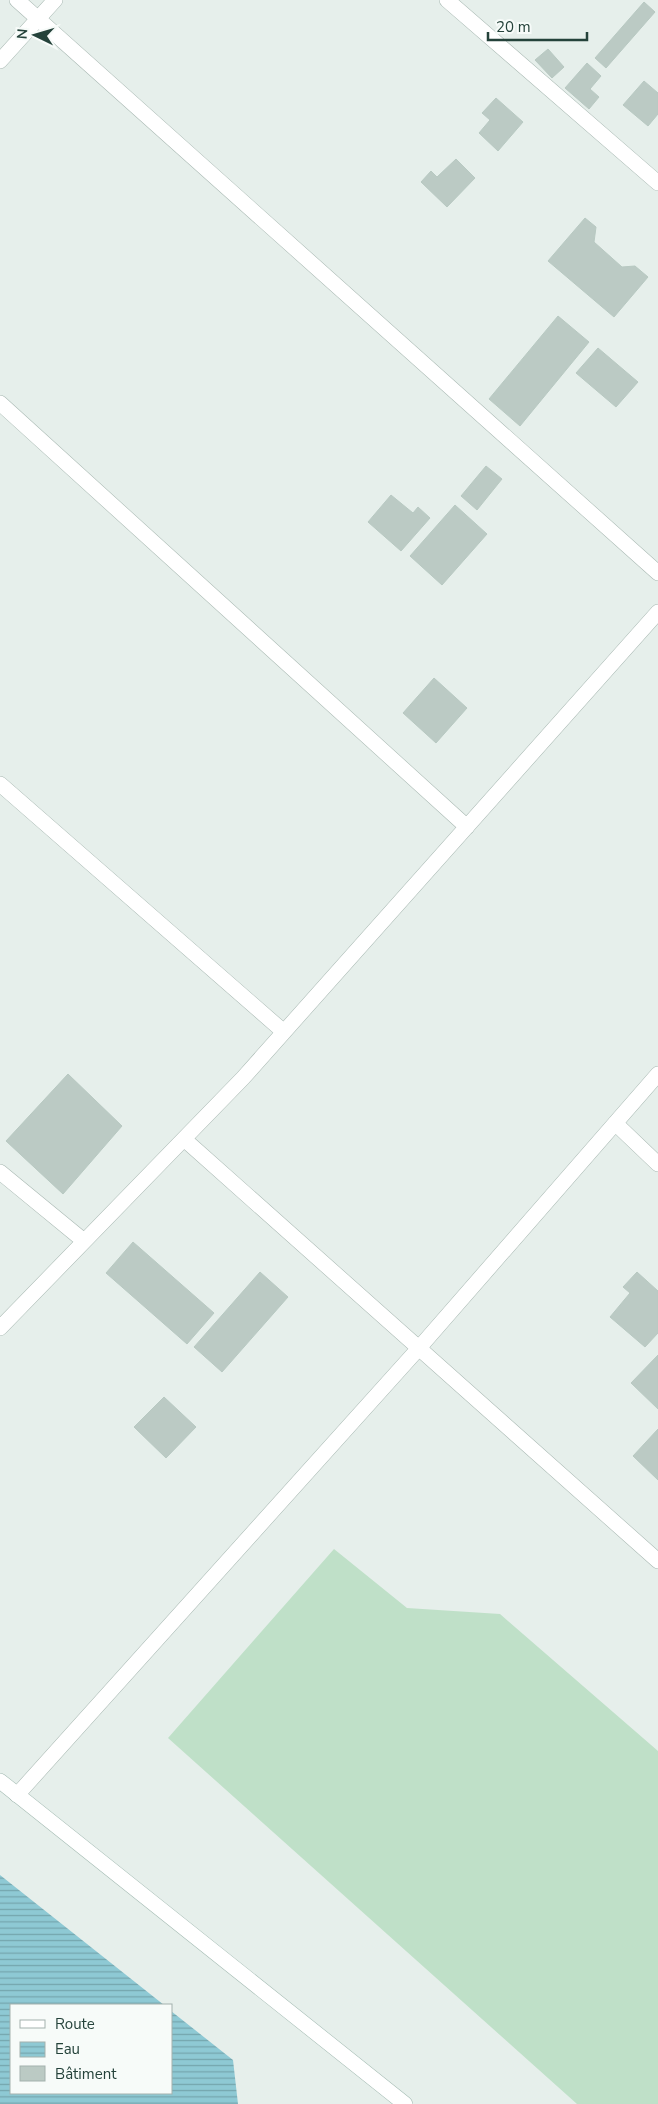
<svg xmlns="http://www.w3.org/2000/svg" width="658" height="2104" font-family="'Nunito Sans',sans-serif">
<defs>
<pattern id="water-rules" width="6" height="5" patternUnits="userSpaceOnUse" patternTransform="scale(1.25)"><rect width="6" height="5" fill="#8ec9d4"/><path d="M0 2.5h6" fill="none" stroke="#74a5ad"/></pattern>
</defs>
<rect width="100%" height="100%" fill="#e6efeb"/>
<path fill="#bfe0c8" d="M334,1549L407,1608L500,1614L658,1751V2104H577L168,1738Z"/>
<path fill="url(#water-rules)" d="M0,1875L164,2005H11V2093H171V2011L233,2060L238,2104H0Z"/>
<path fill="#bbcac4" stroke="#b8c9c2" d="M644,2L655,12L606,68L595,58Z
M548,49L564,67L552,78L535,60Z
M587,63L601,76L590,89L599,97L589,109L565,88Z
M644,81L658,93V114L648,126L623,105Z
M496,98L523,122L498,151L479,133L490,120L482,113Z
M456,159L475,178L447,207L421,182L431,171L437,177Z
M585,218L596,227L594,242L622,267L635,266L648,277L614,317L548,261Z
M558,316L589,342L520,426L489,399Z
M598,348L638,382L616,407L576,373Z
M486,466L502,479L477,510L461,496Z
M391,495L413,513L418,507L430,518L401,551L368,522Z
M455,505L487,534L442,585L410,556Z
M434,678L467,708L436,743L403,713Z
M68,1074L122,1126L63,1194L6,1141Z
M133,1242L214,1313L187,1344L106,1273Z
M260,1272L288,1297L222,1372L194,1347Z
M637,1272L658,1291V1333L645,1347L610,1317L630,1293L623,1287Z
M658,1355V1409L631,1383Z
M164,1397L196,1427L166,1458L134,1427Z
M658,1429V1480L633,1456Z"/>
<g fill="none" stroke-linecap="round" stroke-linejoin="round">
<g stroke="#a8b8b2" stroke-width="16">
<path id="street" d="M17,0L658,573
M447,0L658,183
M0,61L55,0
M0,403L467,827
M0,784L284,1032
M615,1123L658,1164
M184,1139L658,1561
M0,1172L84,1241
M0,1328L243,1078L658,612
M17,1795L419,1348L658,1074"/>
</g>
<g stroke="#a4bbb3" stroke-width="16">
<path id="secondary" d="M0,1781L405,2104"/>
</g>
<use href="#street" stroke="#fff" stroke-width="15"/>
<use href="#secondary" stroke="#fff" stroke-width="15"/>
</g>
<rect x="10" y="2004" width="162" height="90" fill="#f7fbf9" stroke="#a3b1ad"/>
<rect x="20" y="2020" width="25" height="8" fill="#ffffff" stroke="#a3b1ad"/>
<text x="55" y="2029" font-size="15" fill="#24423a">Route</text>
<rect x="20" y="2042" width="25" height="15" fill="url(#water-rules)" stroke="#a3b1ad"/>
<text x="55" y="2054" font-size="15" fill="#24423a">Eau</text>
<rect x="20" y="2066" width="25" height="15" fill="#bbcac4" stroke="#a3b1ad"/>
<text x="55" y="2079" font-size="15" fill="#24423a">Bâtiment</text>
<g transform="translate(35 35) rotate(275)" stroke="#f7fbf9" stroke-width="4" paint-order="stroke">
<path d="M0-4L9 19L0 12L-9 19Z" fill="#24423a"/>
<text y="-8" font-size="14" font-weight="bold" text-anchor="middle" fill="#24423a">N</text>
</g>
<path d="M488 32v8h99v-8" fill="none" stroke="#24423a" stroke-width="2.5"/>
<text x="496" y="32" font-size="15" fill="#24423a" stroke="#f7fbf9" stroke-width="4" paint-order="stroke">20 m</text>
</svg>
